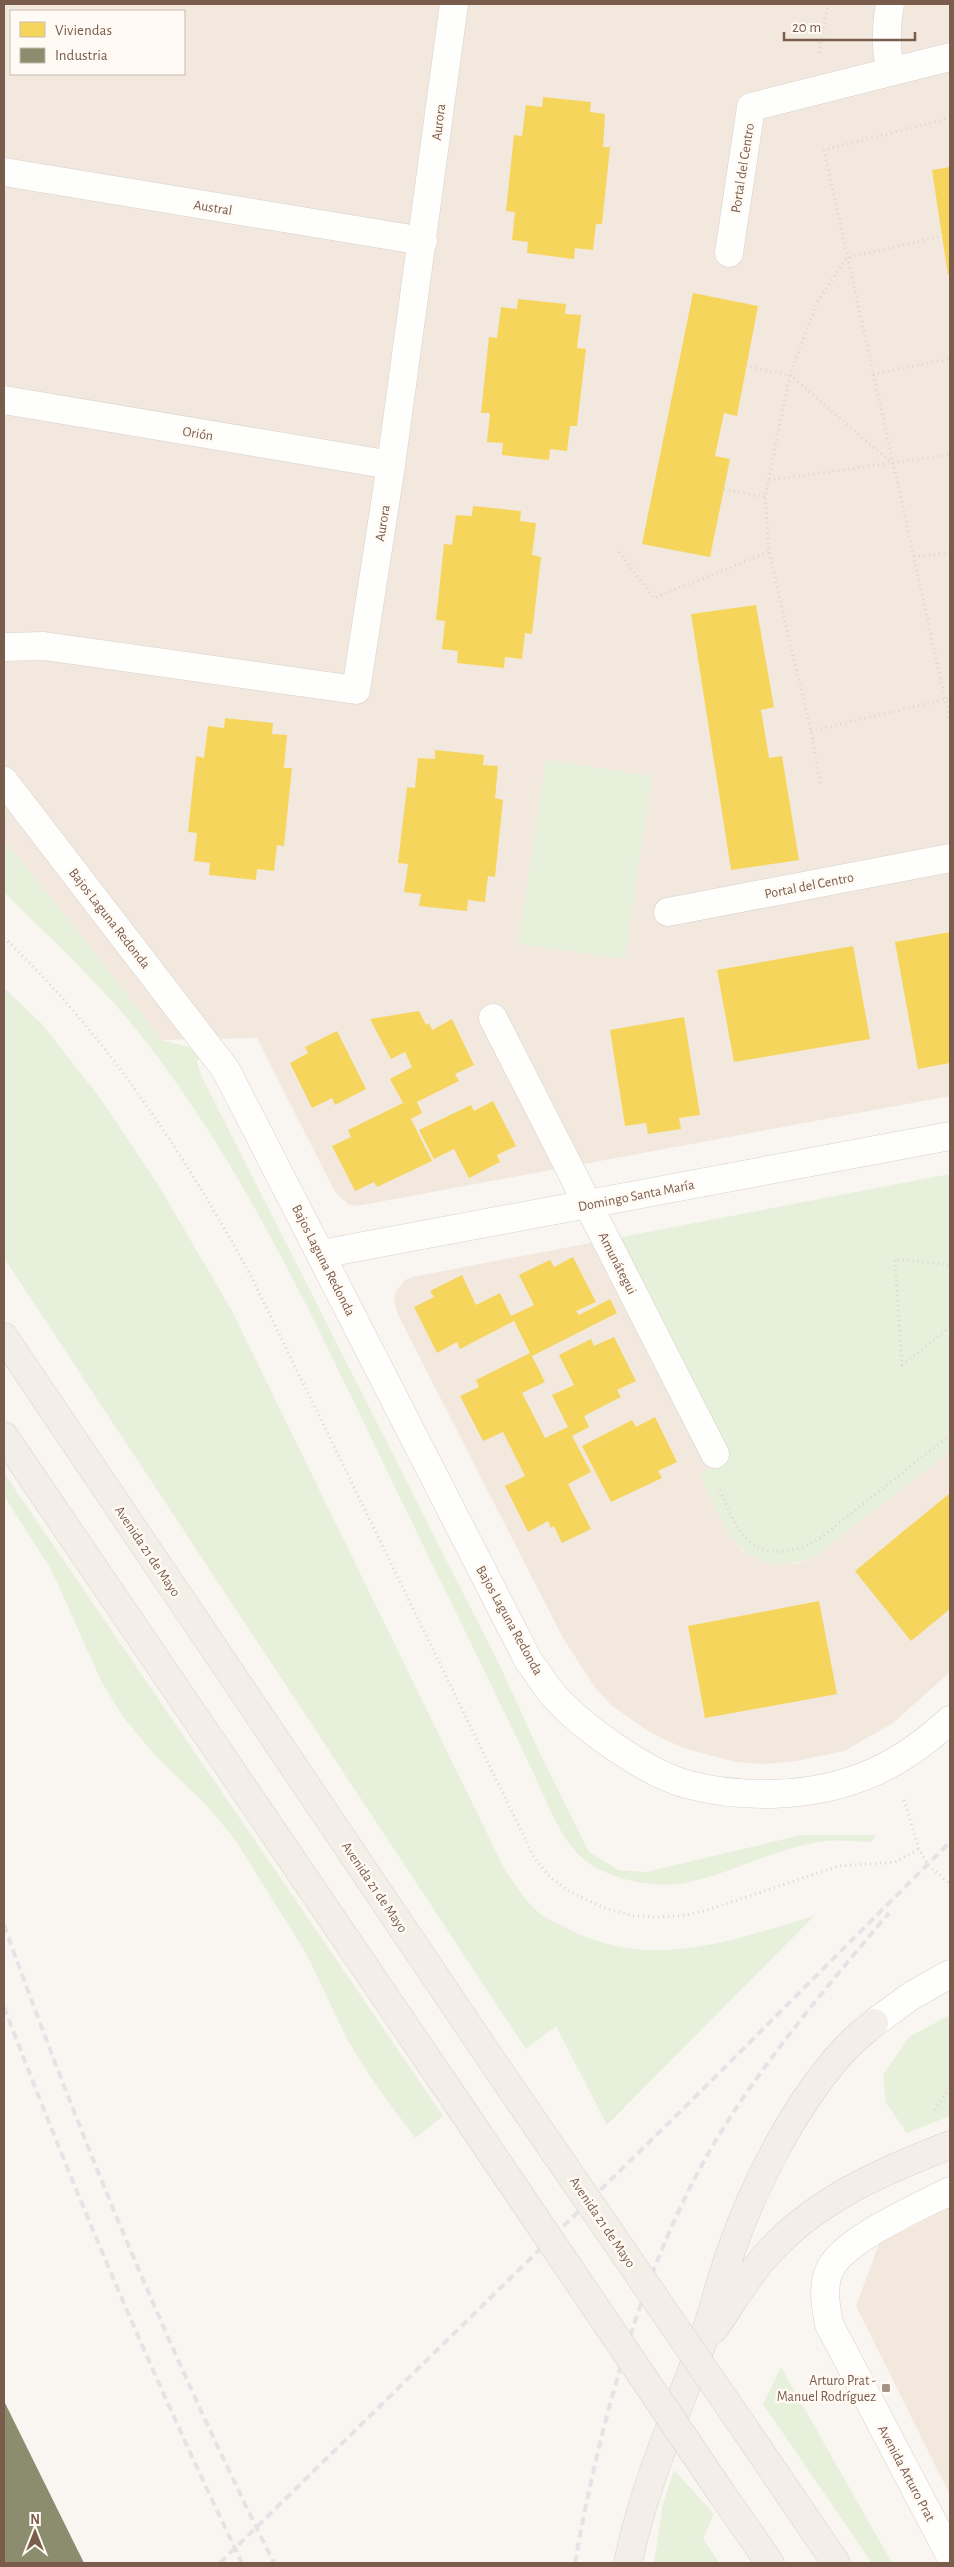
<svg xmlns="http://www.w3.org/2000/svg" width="954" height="2567" font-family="'Alegreya Sans',sans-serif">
<rect width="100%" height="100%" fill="#f9f5f0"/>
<path fill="#f2e8de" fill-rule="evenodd" d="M4,4H950V1096L357,1206L348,1204L335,1192L257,1038L162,1040L78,931L4,840ZM11,11H184V74H11Z
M606,1240L720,1464L699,1474L731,1536L741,1549L755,1558L794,1564L812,1559L950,1451V1672L893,1723L844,1751L796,1761L763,1764L736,1762L690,1750L670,1742L648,1731L611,1705L594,1686L563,1638L397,1313L394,1298L396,1291L405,1280L412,1277Z
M950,2207V2495L856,2306L879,2244Z"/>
<path fill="#e7f0db" d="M546,760L652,776L625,959L518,944Z
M4,840L78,931L162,1040L203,1051L197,1062L201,1075L502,1670L536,1745L589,1852L619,1870L646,1872L802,1835H877L870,1842C851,1841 831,1839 813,1843C770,1851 731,1873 689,1882C657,1890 601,1879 578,1854C558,1833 546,1800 534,1774C482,1665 428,1556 375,1446C308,1307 242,1166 147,1043C105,988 53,941 4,892Z
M4,988L42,1024L103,1102L157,1183L232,1311L505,1870C515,1883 525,1901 538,1912C545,1918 556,1922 565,1927C648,1973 730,1941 814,1916L607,2125L556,2026L526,2049L4,1258Z
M950,1174V1451L812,1559C738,1580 727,1528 699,1474L720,1464L606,1240Z
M4,1473L443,2116L415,2138L373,2081L347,2039L307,1955L236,1841L210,1809L153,1753L124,1718L102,1683L52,1571L4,1496Z
M950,2015V2116L907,2133L886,2103L883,2075L909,2037Z
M781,2367L892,2563H872L763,2404Z
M674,2470L714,2514L703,2538L719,2563H654L663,2504Z"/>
<path fill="#f6d55c" d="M543,97L591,102L590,112L605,114L603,147H610L602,224H596L593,250L575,248L574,259L527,253L528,242L512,240L515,212L506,211L514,135L522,136L526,105L542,107Z
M950,167V275H948L932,170Z
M693,293L758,306L737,416L724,413L715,456L730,459L710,557L642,544Z
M518,299L566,304L565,314L581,315L577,348L586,349L577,426H570L567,451L550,449L549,460L502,455L503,443L487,442L490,413H481L489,337L497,338L501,307L517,309Z
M473,506L521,511L520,521L536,523L532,555L541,557L532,634L525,633L522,659L505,657L504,668L457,663L458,651L442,649L445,621L436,620L444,544L452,545L456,515L472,516Z
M756,605L774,707L761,710L769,758L782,756L799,860L731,870L691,614Z
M225,718L273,723L272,734L287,735L284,768H292L284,846L277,845L274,871L257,869L256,880L209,875L210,863L194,861L197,833L188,832L196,756L204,758L208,726L224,728Z
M435,750L484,755L483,765L498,766L495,798L503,800L495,877L488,876L485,902L468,900L467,911L419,906L421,894L404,892L408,864L398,863L407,787L415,788L418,758L435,759Z
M950,932V1063L918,1069L895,942Z
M853,946L870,1039L734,1062L717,970Z
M419,1011L426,1025L429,1023L432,1030L452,1019L474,1065L455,1074L459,1081L417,1102L422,1113L411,1119L432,1161L377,1187L374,1182L355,1191L332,1146L351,1137L348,1130L403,1103L390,1079L412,1067L405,1052L391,1059L370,1019Z
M684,1017L700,1115L679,1118L681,1129L648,1134L646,1123L625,1126L610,1030Z
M337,1031L366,1089L335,1105L332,1098L312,1108L290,1063L308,1053L305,1047Z
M493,1101L516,1146L497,1155L500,1162L469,1178L454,1149L434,1159L419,1130L471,1105L474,1111Z
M573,1257L596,1302L576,1311L579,1315L610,1299L617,1313L532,1356L545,1382L522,1393L545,1438L568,1427L552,1395L574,1385L559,1355L591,1339L594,1346L614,1337L636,1381L617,1390L621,1397L584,1416L589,1427L572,1436L591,1472L568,1484L591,1529L562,1543L554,1526L551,1528L548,1521L528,1532L505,1486L525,1476L503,1432L483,1441L460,1396L479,1387L476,1380L530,1353L514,1321L460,1349L457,1342L437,1353L414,1307L434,1297L430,1291L462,1275L476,1305L500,1293L511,1316L534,1305L519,1275L550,1260L554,1267Z
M655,1417L677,1462L658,1471L662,1478L611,1502L582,1446L632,1420L636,1427Z
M950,1493V1609L911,1641L855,1571Z
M819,1601L837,1694L705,1718L688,1626Z"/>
<path fill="#8c8c6e" d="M4,2401L84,2563H4Z"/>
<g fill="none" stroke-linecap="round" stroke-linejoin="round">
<g stroke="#d7d1cb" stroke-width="29">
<path id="street" d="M890,4C886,27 885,49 891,72
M4,172L423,241
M729,253L751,107L950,57
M4,400L391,465
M4,647L44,646L356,690L391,465L454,4
M4,781L226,1070L528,1660C536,1670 542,1681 550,1691C578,1725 648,1775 690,1785C744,1799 810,1797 862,1777C894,1765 925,1743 950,1720
M668,912L950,858
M493,1018L715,1454
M321,1254L950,1136"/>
</g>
<g stroke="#d9d2cb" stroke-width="29">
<path id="secondary" d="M874,2023L911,1996L950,1974
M950,2191C919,2207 842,2240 829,2271C822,2289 826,2307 829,2324L950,2555"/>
</g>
<g stroke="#dad1cc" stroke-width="29">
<path id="primary" d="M4,1337L499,2071
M4,1436L458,2104
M714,2329C732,2303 748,2274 770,2251C819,2198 885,2170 950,2145
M749,2435L836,2563
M722,2494L770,2563
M628,2563C643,2488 674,2420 700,2349C712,2316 720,2281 732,2248C755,2182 798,2099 846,2048C854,2039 865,2031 874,2023"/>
</g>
<path stroke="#dcd5d0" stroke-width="3" stroke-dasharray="1 4" stroke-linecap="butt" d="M819,53L828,4
M950,118L824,150L950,721
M746,366L790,375L892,463
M873,374L950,359
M769,480L950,455
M724,489L765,497
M619,552L654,598L769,552
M914,557L950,552
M811,731L950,698
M820,783L811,731L769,552L765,497L790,375L817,302L847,258L942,236
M4,938C106,1034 184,1154 251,1276L535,1859L550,1877L569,1891L589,1901L610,1910L634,1916L658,1917L681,1916L704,1911L839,1866L895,1862L919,1849
M902,1365L950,1327
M902,1366L895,1259L950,1265
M720,1490C726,1504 732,1519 741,1532C760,1560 795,1554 820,1538L950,1435
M904,1800L919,1849L928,1865L950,1884
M935,2110L950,2087"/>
<use href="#street" stroke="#fefefd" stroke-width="28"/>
<use href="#secondary" stroke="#fefefd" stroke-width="28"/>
<use href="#primary" stroke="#f3eee8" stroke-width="28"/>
<path stroke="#e6e3e7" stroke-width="4" stroke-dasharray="8 5" stroke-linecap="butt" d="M4,1925C82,2142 171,2357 274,2563
M4,2007C76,2196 155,2382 242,2563
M220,2563L689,2103L950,1842
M575,2563C601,2415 648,2243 731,2116C778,2044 834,1978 889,1913"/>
<g stroke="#dad1cc" stroke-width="29" stroke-linecap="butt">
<path id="primary-bridge" d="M499,2071L749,2435
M458,2104L722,2494"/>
</g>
<use href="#primary-bridge" stroke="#f3eee8" stroke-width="28"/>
</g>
<rect fill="#a69286" stroke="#fffaf3" stroke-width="2" x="881" y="2383" width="10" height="10" rx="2.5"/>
<g text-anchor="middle" stroke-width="5" stroke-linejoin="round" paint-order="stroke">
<g font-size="14" fill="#7a5c4d" stroke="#fffaf3">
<text transform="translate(438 122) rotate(-83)" y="5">Aurora</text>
<text transform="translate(742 168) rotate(-81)" y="5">Portal del Centro</text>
<text transform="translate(213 207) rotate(9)" y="5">Austral</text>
<text transform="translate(198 433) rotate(9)" y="5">Orión</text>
<text transform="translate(382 523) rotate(-81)" y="5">Aurora</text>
<text transform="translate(809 885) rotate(-11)" y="5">Portal del Centro</text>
<text transform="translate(110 918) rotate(52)" y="5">Bajos Laguna Redonda</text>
<text transform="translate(636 1195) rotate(-11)" y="5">Domingo Santa María</text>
<text transform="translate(324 1260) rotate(63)" y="5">Bajos Laguna Redonda</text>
<text transform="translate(618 1263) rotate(63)" y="5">Amunátegui</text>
<text transform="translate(148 1551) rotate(56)" y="5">Avenida 21 de Mayo</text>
<text transform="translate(510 1620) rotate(61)" y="5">Bajos Laguna Redonda</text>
<text transform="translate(375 1887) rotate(56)" y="5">Avenida 21 de Mayo</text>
<text transform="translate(603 2222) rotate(56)" y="5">Avenida 21 de Mayo</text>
<text transform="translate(907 2473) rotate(62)" y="5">Avenida Arturo Prat</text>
</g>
<g font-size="14" fill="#7a5c4d" stroke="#fffaf3" text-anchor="end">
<text x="876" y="2385">Arturo Prat -<tspan x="876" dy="16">Manuel Rodríguez</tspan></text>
</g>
</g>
<rect width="954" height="2567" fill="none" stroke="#7a5c4d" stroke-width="10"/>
<rect x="10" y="10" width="175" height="65" fill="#fffaf3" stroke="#cabbb1"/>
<rect x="20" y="22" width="25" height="15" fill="#f6d55c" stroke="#cabbb1"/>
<text x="55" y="35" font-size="15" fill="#7a5c4d">Viviendas</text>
<rect x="20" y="48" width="25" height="15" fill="#8c8c6e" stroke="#cabbb1"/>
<text x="55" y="60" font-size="15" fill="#7a5c4d">Industria</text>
<g transform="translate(35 2532)" stroke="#fffaf3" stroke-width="4" paint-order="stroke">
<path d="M0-4L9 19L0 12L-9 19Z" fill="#7a5c4d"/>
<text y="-8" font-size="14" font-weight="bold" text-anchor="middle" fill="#7a5c4d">N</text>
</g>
<path d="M784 32v8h131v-8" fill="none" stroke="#7a5c4d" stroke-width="2.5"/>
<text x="792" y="32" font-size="15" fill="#7a5c4d" stroke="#fffaf3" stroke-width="4" paint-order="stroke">20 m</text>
</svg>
